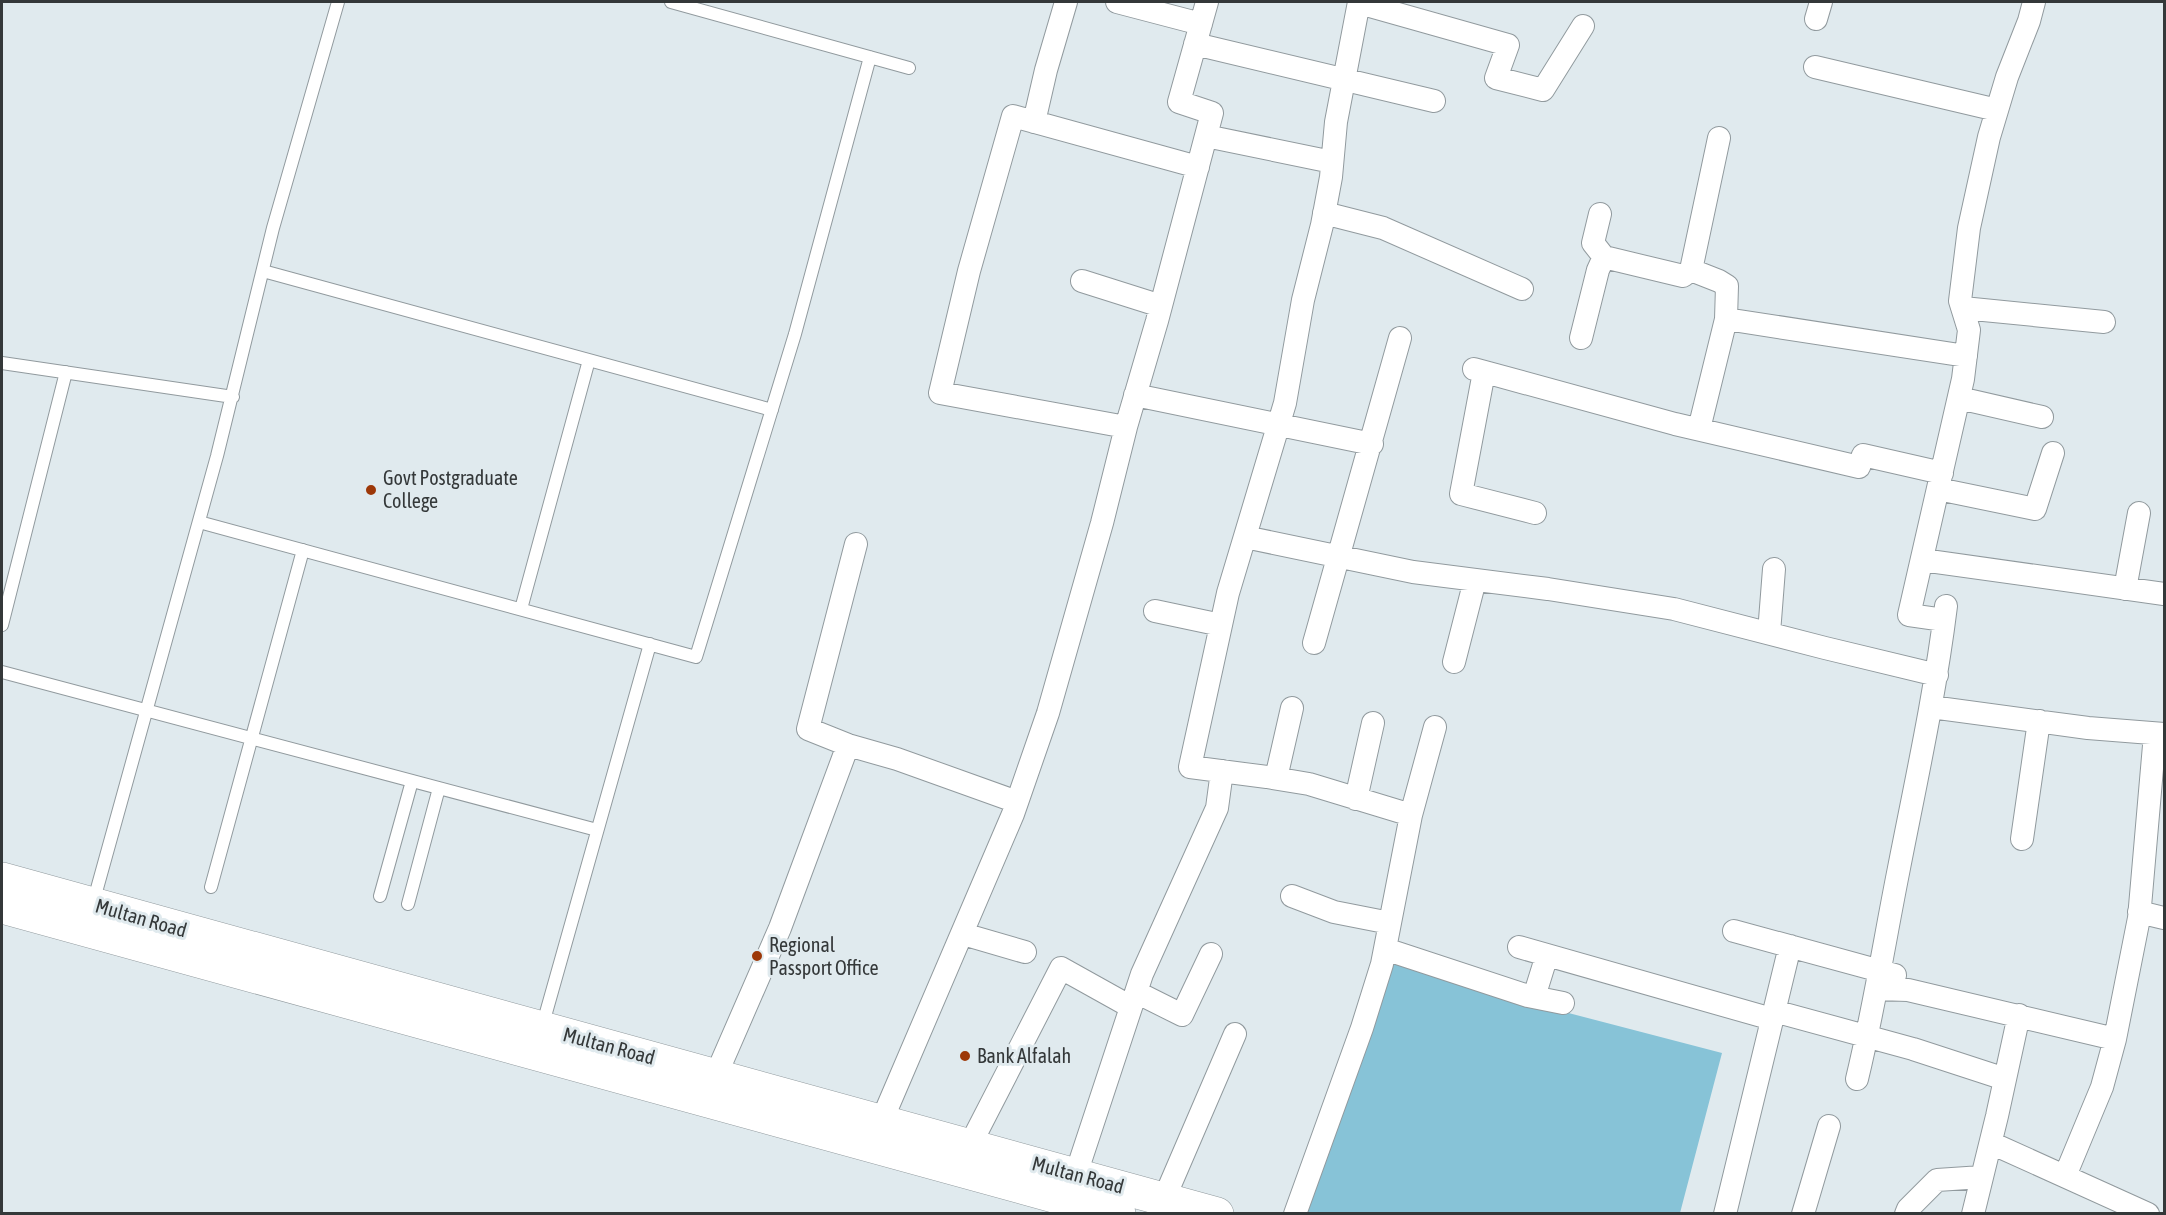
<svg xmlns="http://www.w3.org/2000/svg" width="2166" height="1215" font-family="'Asap Condensed',sans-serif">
<rect width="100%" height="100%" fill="#e0eaee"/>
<path fill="#87c3d7" d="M1390,959L1534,1004L1722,1053L1680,1213L1308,1214L1301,1212Z"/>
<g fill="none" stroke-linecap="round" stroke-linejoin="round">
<g stroke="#919a9e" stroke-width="14">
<path id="service" d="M671,2L909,68
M263,271L772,410
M2,363L233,397
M199,522L696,657L795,334L870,57
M521,609L589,360
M2,625L66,372
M2,672L597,830
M211,887L303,550
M380,896L412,781
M93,903L217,456L273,228L338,2
M408,904L439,788
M542,1027L650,644"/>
</g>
<g stroke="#919a9e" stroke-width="24">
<path id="minor" d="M1117,2L1201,24
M1359,2L1336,122L1331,177L1322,225L1303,300L1285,403L1228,593L1190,767L1267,777L1309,784L1411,815
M1359,3L1508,45L1496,78L1543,90L1583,26
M1816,19L1821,2
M1195,44L1434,101
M1815,67L1997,110
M1034,122L1046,70L1066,2
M1206,136L1332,162
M1324,213L1383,228L1522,289
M1604,257L1683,276L1691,270L1719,138
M1691,270L1719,281L1727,286L1726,319L1699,429
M1082,281L1161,306
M1963,308L2104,322
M1726,319L1966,356
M1581,338L1598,270L1604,257L1593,243L1600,214
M1474,369L1675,424L1859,467L1863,455L1942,473
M1484,372L1461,494L1535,513
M1135,395L1372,444
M1959,398L2042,417
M1126,427L940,393L969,271L1013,116L1198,167
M1938,489L2035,509L2053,453
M1245,537L1413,572L1548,589L1674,609L1825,648L1937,675
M856,544L808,729L848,745L897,759L1017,802
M1922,560L2164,594
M2125,589L2139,513
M1155,611L1221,625
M1944,620L1909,615L1963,379L1969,330L1960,301L1969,228L1989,137L2007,77L2029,21L2034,2
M1769,633L1774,569
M1314,643L1400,338
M1454,662L1475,580
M1931,707L2088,728L2164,734
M1276,778L1292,708
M1356,799L1373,723
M2022,839L2039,721
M1292,896L1334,912L1390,923
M2139,912L2164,918
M1734,931L1895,975
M963,934L1025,952
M1519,947L1772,1019
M1385,949L1528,996L1563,1003
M1877,989L1908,990L2115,1039
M1136,992L1182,1015L1211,954
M1534,997L1547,955
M1774,1011L1913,1049L2005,1079
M716,1075L780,928L848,745
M1857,1079C1874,1009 1885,938 1899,868C1916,781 1935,695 1946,606
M882,1120L1013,814L1048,713L1102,523L1126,427L1157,321L1212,113L1179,102L1207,2
M1991,1143L2148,1214
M970,1145L1061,968L1131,1007
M1076,1174L1142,974L1217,808L1222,771
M2065,1176L2102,1087L2115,1039L2139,918L2155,734
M1164,1199L1235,1034
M1295,1214L1362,1028L1382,964L1411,815L1435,727
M1725,1214L1790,946
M1803,1214L1829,1126
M1906,1214L1908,1209L1937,1180L1982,1177
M1973,1214L1997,1116L2019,1015"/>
</g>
<g stroke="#919a9e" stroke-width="34">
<path id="primary" d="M2,879L1217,1214
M2,907L1119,1214"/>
</g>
<use href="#service" stroke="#fff" stroke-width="12"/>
<use href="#minor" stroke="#fff" stroke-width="22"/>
<use href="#primary" stroke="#fff" stroke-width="33"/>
</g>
<g fill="#9d3808" stroke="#e0eaee" stroke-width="2">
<circle cx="371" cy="490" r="6"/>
<circle cx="757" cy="956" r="6"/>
<circle cx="965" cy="1056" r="6"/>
</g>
<g text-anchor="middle" stroke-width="6" stroke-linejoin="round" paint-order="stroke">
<g font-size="20" fill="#343839" stroke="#e0eaee" text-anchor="start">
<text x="383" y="485">Govt Postgraduate<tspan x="383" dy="23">College</tspan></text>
<text x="769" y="952">Regional<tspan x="769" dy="23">Passport Office</tspan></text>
<text x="977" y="1063">Bank Alfalah</text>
</g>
<g font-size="20" fill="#343839" stroke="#e0eaee">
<text transform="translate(141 918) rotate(16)" y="7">Multan Road</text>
<text transform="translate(609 1046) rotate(15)" y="7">Multan Road</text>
<text transform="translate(1078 1175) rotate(15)" y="7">Multan Road</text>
</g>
</g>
<rect width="2166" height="1215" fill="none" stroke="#343839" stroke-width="6"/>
</svg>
